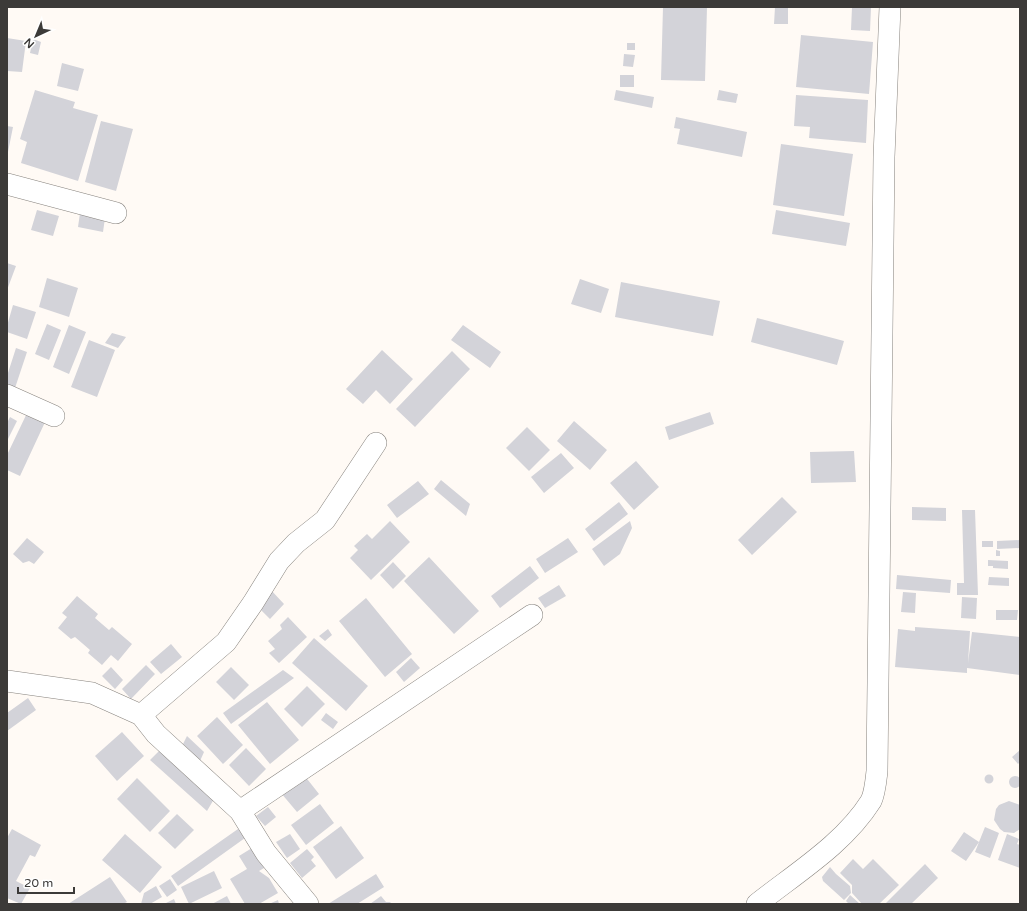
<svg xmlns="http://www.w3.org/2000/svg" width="1027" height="911" font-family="'Varela Round',sans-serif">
<rect width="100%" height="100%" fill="#fffaf5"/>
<path fill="#d3d3d9" d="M663,7H707L705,81L661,80Z
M775,7H788V24H774Z
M852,7H871L870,31L851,30Z
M801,35L873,42L869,94L796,87Z
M7,38L26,41L22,72L7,71Z
M33,39L41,42L38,55L30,53Z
M627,43H635V50H627Z
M624,54L635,55L633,67L623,66Z
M62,63L84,69L78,91L57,86Z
M620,75H634V87H620Z
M35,90L75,102L73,108L98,115L78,181L21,163L27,142L20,139Z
M616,90L654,97L652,108L614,100Z
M719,90L738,94L736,103L717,100Z
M796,95L868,100L866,143L809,138L810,127L794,126Z
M676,117L747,132L742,157L677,144L680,129L674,128Z
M101,121L133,129L116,191L85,182Z
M7,126L13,127L8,152H7Z
M781,144L853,154L844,216L773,205Z
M37,210L59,216L53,236L31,230Z
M776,210L850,223L846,246L772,234Z
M80,213L105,218L103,232L78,227Z
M7,263L16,266L7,290Z
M47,278L78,288L69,317L39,307Z
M580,279L609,289L601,313L571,304Z
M621,282L720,301L713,336L615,317Z
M13,305L36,312L27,339L7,332V326Z
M757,318L844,341L837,365L751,342Z
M47,324L61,330L49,360L35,354Z
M69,325L86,332L69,374L53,367Z
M463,325L501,352L490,368L451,340Z
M112,333L126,337L118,348L105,343Z
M89,340L115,350L97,397L71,387Z
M16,348L27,352L14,391L7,389V376Z
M382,350L413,379L390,404L376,390L363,404L346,389Z
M452,351L470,369L415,427L396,409Z
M28,411L46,420L20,476L7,470V455Z
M710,412L714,424L669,440L665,427Z
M10,417L17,421L7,441V423Z
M574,421L607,450L590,470L557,441Z
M527,427L550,450L529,471L506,448Z
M854,451L856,482L811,483L810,452Z
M561,453L574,468L544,493L531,477Z
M636,461L659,487L634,510L610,483Z
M441,480L470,504L466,516L434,489Z
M418,481L429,494L397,518L387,505Z
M782,497L797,512L752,555L738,540Z
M619,502L628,514L594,541L585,529Z
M912,507L946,508V521L912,520Z
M962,510H975L978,595H957V583H964Z
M390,521L410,542L371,580L350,558L358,550L354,546L367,534L372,539Z
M630,521L632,528L620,554L604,566L592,549Z
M27,538L44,552L34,564L29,561L23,563L13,554Z
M568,538L578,552L545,573L536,559Z
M1020,540V548L997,549V541Z
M982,541H993V547H982Z
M996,550L1000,551V556H996Z
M429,557L479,611L454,634L404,581Z
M988,560L1008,561V569L993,568V566H988Z
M393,562L406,576L393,589L380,575Z
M530,566L539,578L500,608L491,596Z
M897,575L951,580L950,593L896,589Z
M989,577L1009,578V586L988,585Z
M559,585L566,596L545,608L538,598Z
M270,589L284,604L270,619L255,604Z
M903,592L916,593L915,613L901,612Z
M77,596L98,614L95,618L109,630L112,627L132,644L118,661L111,655L102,665L88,653L90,650L75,637L71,639L58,628L67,617L62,613Z
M962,597L977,598L976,619L961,618Z
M366,598L412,654L385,677L339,621Z
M996,610H1018L1017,620H996Z
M288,617L307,637L279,663L269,653L275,649L268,641L282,629L280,625Z
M915,627L970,631L968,663L972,632L1020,637V675L967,668V673L895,667L898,629L915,631Z
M328,629L332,635L325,641L319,636Z
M314,638L368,686L346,711L292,663Z
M171,644L182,657L161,674L150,662Z
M411,658L420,668L404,682L396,672Z
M146,665L155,674L131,699L122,689Z
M111,667L123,680L115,689L102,676Z
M231,667L249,685L234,700L216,682Z
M283,670L294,678L231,724L223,713Z
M307,686L325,704L302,727L284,709Z
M28,698L36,710L7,731V713Z
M267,702L299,740L270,764L238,725Z
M326,713L338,722L333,729L321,720Z
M217,717L243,745L223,764L197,736Z
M122,732L144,756L117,781L95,756Z
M187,736L204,752L200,761L183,744Z
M246,748L266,769L249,786L229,765Z
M160,750L214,799L207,811L150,760Z
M1020,750V762L1018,764L1012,757Z
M984.5 779a4.5 4.5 0 1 1 9 0a4.5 4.5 0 1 1-9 0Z
M304,775L319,794L297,812L281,793Z
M1009 782a6 6 0 1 1 12 0a6 6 0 1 1-12 0Z
M137,778L170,811L150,832L117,799Z
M1009,801L1020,805V829L1014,833L1004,832L1000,829L994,820L996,809L999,805Z
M320,804L334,823L306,845L291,825Z
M268,807L276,817L265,826L256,816Z
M177,814L194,830L175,849L158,833Z
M341,826L364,858L336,879L313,847Z
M985,827L999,833L990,858L975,852Z
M12,829L41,845L35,857L30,855L16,881L30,888L21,904L7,898V838Z
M238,829L245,838L178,886L171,876Z
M964,832L979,842L966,861L951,851Z
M125,834L162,867L140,893L102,860Z
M290,834L300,849L287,858L276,842Z
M1007,834L1019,839L1017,844L1020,845V868L998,860Z
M257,845L269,865L259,871L269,878L278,893L259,904H245L230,879L247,869L239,856Z
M307,849L314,857L311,860L316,866L302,878L290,863Z
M853,859L863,869L873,859L899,885L879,904H862L852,893V885L840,873Z
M925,864L938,878L911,904H885Z
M830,867L836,874L850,886L851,893L844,900L823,881L822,877Z
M214,871L222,888L189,904L181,887Z
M376,874L384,887L357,904H328Z
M110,877L127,902L123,904H68Z
M170,879L177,890L167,897L159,886Z
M156,886L162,897L150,904H141L144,893Z
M850,895L860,904H849L846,901Z
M227,896L231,904H212Z
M381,896L386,902H390L392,904H370Z
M174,899L176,904H164Z
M278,900L279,904H269Z"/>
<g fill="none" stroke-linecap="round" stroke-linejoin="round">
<g stroke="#87837e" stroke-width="22">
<path id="minor" d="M7,184L116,213
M7,395L54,416
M7,681L92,693L141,715L156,734L240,811L266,853L308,904
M141,715L226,642L253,603L279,561L296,543L325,520L376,443
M240,811L532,615
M757,904C796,873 844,844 871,801C875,793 876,780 877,771L884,157L890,7"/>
</g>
<use href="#minor" stroke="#fff" stroke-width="21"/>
</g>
<rect width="1027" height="911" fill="none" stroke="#3c3a38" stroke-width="16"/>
<g transform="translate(36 36) rotate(224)" stroke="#ffffff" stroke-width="3" paint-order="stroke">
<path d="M0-3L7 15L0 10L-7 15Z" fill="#3c3a38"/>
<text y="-6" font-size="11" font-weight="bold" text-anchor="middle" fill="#3c3a38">N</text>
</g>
<path d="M18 887v6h56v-6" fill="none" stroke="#3c3a38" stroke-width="2"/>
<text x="24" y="887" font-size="12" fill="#3c3a38" stroke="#ffffff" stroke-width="3" paint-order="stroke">20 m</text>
</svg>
